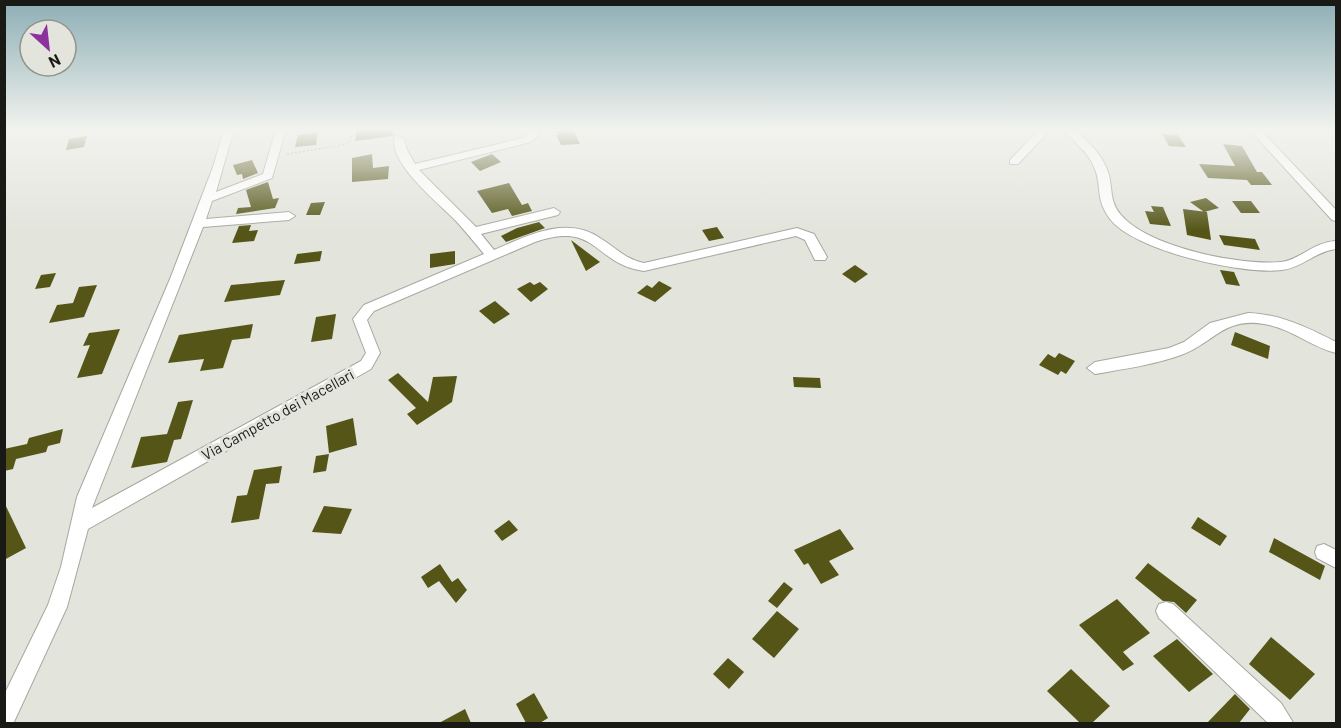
<svg xmlns="http://www.w3.org/2000/svg" width="1341" height="728" font-family="Barlow,sans-serif">
<rect width="100%" height="100%" fill="#e3e4dc"/>
<path fill="#545517" d="M357,129H392L393,136L355,141Z
M573,129L580,144L561,145L556,135H559L557,131Z
M318,132L316,145L295,147L298,135Z
M1162,134L1178,135L1186,147L1169,146Z
M87,136L84,147L66,150L69,139Z
M1223,144L1242,146L1257,172H1262L1272,185H1251L1247,180L1208,178L1199,164L1235,166Z
M372,154L373,168L389,166L388,179L352,182V158Z
M492,154L501,162L480,171L471,162Z
M252,160L258,173L243,179L242,174L237,175L233,165Z
M268,182L273,199L279,198L275,208L236,214L238,208L251,207L246,190Z
M509,183L522,205L528,203L532,211L512,216L508,209L492,213L477,191Z
M1206,198L1219,208L1204,212L1190,202Z
M1232,201H1251L1260,213H1241Z
M325,202L320,215H306L311,203Z
M1151,206L1163,207L1171,226L1150,224L1145,211L1154,212Z
M1183,209L1207,212L1211,240L1187,235Z
M539,222L545,228L506,242L501,236L517,228Z
M251,225L249,231L258,230L254,241L232,243L239,226Z
M717,227L724,238L709,241L702,230Z
M1219,235L1255,239L1260,250L1224,245Z
M571,240L600,262L586,271Z
M322,251L320,261L294,264L297,254Z
M455,251V264L430,268V254Z
M855,265L868,274L855,283L842,274Z
M1220,270L1234,272L1240,286L1226,284Z
M56,273L50,287L35,289L41,275Z
M285,280L280,295L224,302L231,285Z
M659,281L672,288L655,302L637,293L647,285L652,288Z
M530,282L534,285L540,282L548,289L531,302L517,289Z
M97,285L84,317L49,323L57,305L73,303L79,287Z
M495,301L510,314L494,324L479,311Z
M336,314L332,339L311,342L316,317Z
M253,324L250,338L232,340L223,368L200,371L204,359L168,363L179,335Z
M120,329L102,374L77,378L90,345L83,346L89,333Z
M1235,332L1270,346L1268,359L1231,345Z
M1059,353L1075,361L1066,374L1061,371L1058,375L1039,365L1048,354L1055,358Z
M398,373L428,402L433,377L457,376L452,402L417,425L407,414L416,408L388,380Z
M793,377L820,378L821,388L794,387Z
M193,400L181,439L174,440L167,462L131,468L141,437L167,434L178,402Z
M353,418L357,445L329,453L326,426Z
M63,429L60,443L48,446L46,452L16,459L13,469L4,471V449L27,444L29,438Z
M329,454L326,471L313,473L316,456Z
M282,466L279,483L266,484L259,519L231,523L237,496L247,495L254,470Z
M4,502L26,548L4,560Z
M324,506L352,509L341,534L312,532Z
M1198,517L1227,536L1220,546L1191,528Z
M509,520L518,530L502,541L494,531Z
M840,529L854,549L829,561L839,575L821,584L808,563L804,565L794,550Z
M1274,538L1325,566L1320,580L1269,552Z
M1148,563L1197,600L1186,613L1174,602L1163,601L1135,578Z
M440,564L452,582L458,578L467,590L456,603L439,581L428,588L421,577Z
M784,582L793,589L777,608L768,601Z
M1117,599L1150,633L1123,652L1134,664L1123,671L1079,625Z
M777,611L799,629L774,658L752,639Z
M1271,637L1315,674L1290,700L1249,664Z
M1177,639L1213,674L1189,692L1153,656Z
M728,658L744,672L729,689L713,674Z
M1071,669L1110,706L1092,723H1080L1047,691Z
M534,693L548,718L540,723H526L516,704Z
M1235,694L1250,709L1239,723H1207Z
M465,709L471,723H439Z"/>
<g fill="none" stroke-linecap="round" stroke-linejoin="round">
<g stroke="#a6a79f" stroke-width="2">
<path id="street" d="M224,129H234L216,192L263,174L276,129H286L272,178L212,201L206,219L289,212L295,216L289,220L203,227L92,508L361,361L366,353L353,319L364,305L484,254C475,243 466,232 456,221C439,203 387,163 395,136L404,138L407,150L415,164L523,138L528,134L527,129H537L539,135L531,142L419,170L476,227L554,208L560,212L558,215L481,234L494,250C527,236 566,215 600,238C615,247 626,260 644,263L797,228L814,234L827,257L825,260H815L805,240L796,236L644,271C593,264 598,220 535,242L374,311L367,320L380,353L371,369L88,529L67,607L13,724H4V695L48,605L61,567L77,497L170,279L213,167Z
M1040,129H1051L1018,164H1010V160Z
M1063,129H1074C1088,141 1102,154 1108,172C1113,187 1109,202 1121,215C1148,247 1240,266 1281,262C1300,260 1313,242 1336,241V249C1316,251 1302,268 1282,270C1243,275 1134,251 1110,219C1094,197 1103,187 1094,167C1088,151 1073,142 1063,129Z
M1249,129H1260L1336,210V221L1332,220Z
M1248,313C1281,314 1308,328 1336,342V353C1311,347 1291,328 1264,324C1223,317 1213,344 1181,355C1153,365 1124,369 1095,374L1087,368L1095,362L1169,348L1184,342L1210,323Z
M1324,544L1336,550V568L1317,558L1315,552L1317,546Z
M1166,602L1173,604L1281,703L1294,724H1269L1159,618L1156,611L1159,604Z"/>
</g>
<path stroke="#a6a6a0" stroke-width="1.5" stroke-dasharray="2 2" stroke-linecap="butt" d="M287,154L343,145L350,141L352,129"/>
<use href="#street" fill="#fff" fill-rule="evenodd"/>
</g>
<linearGradient id="sky" x2="0" y2="1"><stop stop-color="#8caeb5"/><stop offset="0.56" stop-color="#f2f3ef"/><stop offset="1" stop-color="#f2f3ef" stop-opacity="0"/></linearGradient>
<rect width="1341" height="231" fill="url(#sky)"/>
<g text-anchor="middle" stroke-width="6" stroke-linejoin="round" paint-order="stroke">
<g font-size="15" fill="#191916" stroke="#e3e4dc">
<text transform="translate(278 415) rotate(-29)" y="5">Via Campetto dei Macellari</text>
</g>
</g>
<rect width="1341" height="728" fill="none" stroke="#191916" stroke-width="12"/>
<g transform="translate(48 48) rotate(153)"><circle r="28" fill="#e3e4dc" stroke="#92938d" stroke-width="1.5"/>
<path d="M0-4.5L10 22L0 15L-10 22Z" fill="#8c329e"/>
<text y="-9" font-size="16" font-weight="bold" text-anchor="middle" fill="#191916">N</text>
</g>
</svg>
